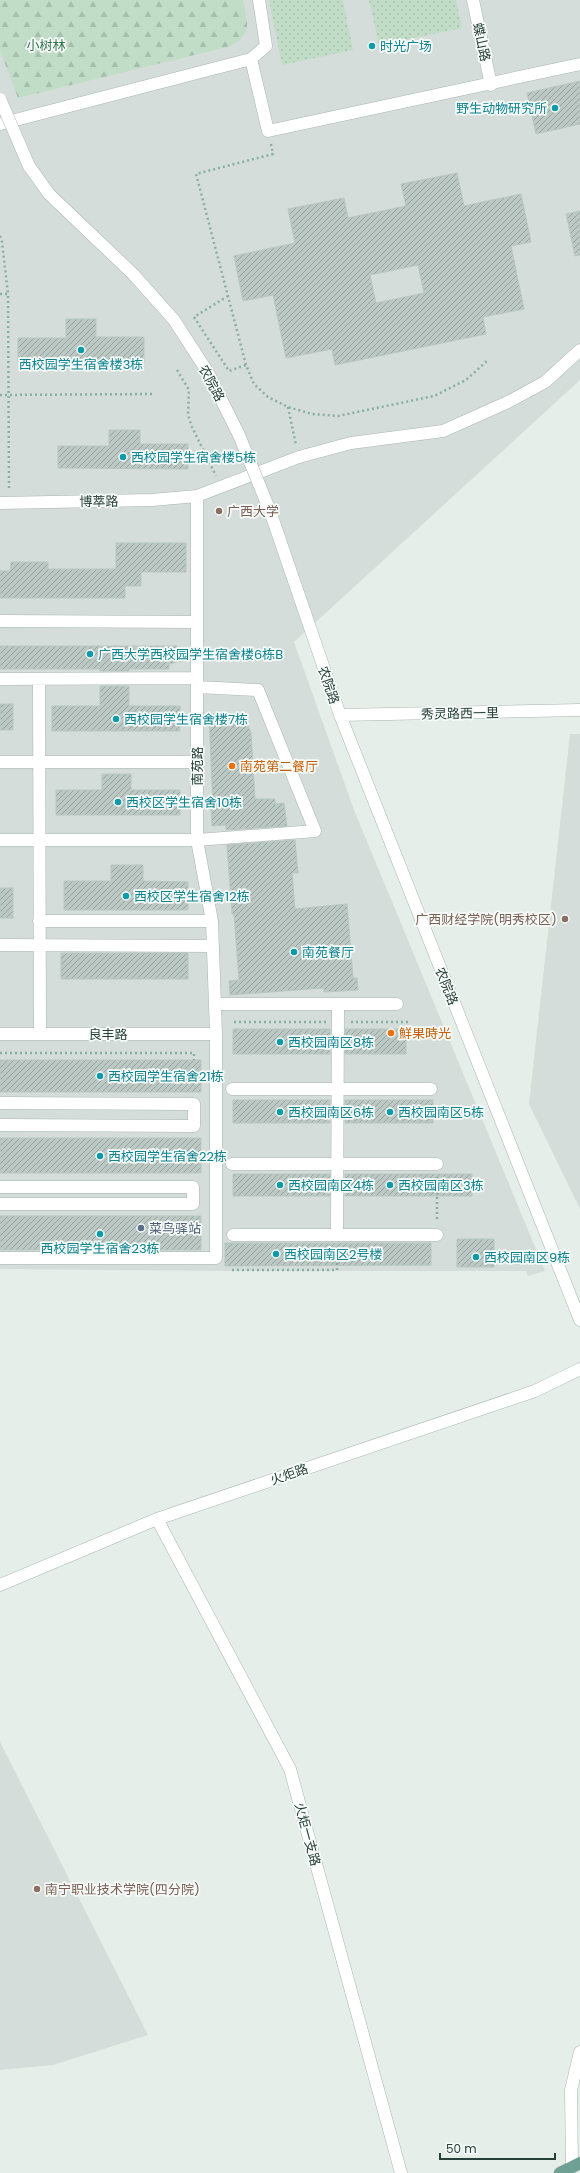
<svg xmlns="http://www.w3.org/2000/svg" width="580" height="2173" font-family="Poppins,'Noto Sans SC',sans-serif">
<defs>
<pattern id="grass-dots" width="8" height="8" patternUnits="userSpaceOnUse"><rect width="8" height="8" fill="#c1ddc8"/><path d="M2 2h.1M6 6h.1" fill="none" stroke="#a6bfad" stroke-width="1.8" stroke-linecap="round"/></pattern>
<pattern id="forest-firs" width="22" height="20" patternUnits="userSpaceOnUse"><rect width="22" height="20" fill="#c1ddc8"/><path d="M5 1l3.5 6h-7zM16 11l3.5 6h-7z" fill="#a6bfad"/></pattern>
<pattern id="building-hatch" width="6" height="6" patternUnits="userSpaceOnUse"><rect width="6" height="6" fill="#bbc8c3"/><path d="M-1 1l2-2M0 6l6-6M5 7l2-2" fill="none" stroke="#98a49f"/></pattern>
</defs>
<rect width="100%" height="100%" fill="#e6eeea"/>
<path fill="#d4ddd9" d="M0,0H580V380L294,642L354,810L545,1271L528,1276L526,1271H225L0,1269Z
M570,734H580V1209L529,1104Z
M0,1742L148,2035L53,2065L0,2070Z"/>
<path fill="url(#grass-dots)" d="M269,0H343L353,50L282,65Z
M369,0H456L462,28L379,45Z"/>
<path fill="url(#forest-firs)" d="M0,0H243C247,24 254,31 231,46L18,98L0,50Z"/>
<path fill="url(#building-hatch)" stroke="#b8c7c1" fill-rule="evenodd" d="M580,81V124L536,134L527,93Z
M457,173L464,206L521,194L531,242L511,246L524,309L483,317L486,334L335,365L332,349L286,358L273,295L243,301L234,256L295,243L288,209L344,198L348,218L406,206L401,184ZM418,265L424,293L376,303L370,275Z
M580,211V255L575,256L566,214Z
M66,319H96V337H144V362H18V338H66Z
M109,430H140V444H188V469L58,468V446H109Z
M116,543H186V572H141V586H125V598H0V571H10L11,562H48V569H116Z
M0,646H177V651L185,660L169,664V669H129V671H100V669H0Z
M100,686H129V706H180V731H52V706H100Z
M0,704H13V730H0Z
M243,713L251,733L255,799H275V804L284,803L287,826L226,830V825L212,826L211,807H213L209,715Z
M102,774H131V790H180V815H56V790H102Z
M295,840L298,873H292L295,909L347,904L353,978H357L358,990L324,992V988L230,995L229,981L239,980L234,914H232L227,845Z
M111,865H143V881L188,882V910H64V881H111Z
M0,888H13V918H0Z
M61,953H188V979H61Z
M233,1029H330V1054H233Z
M345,1029H406V1054H345Z
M0,1060H201V1092H0Z
M233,1100H330V1123H233Z
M345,1100H433V1123H345Z
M0,1138H201V1173H0Z
M233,1174H330V1196H233Z
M345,1174H472V1196H345Z
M0,1216H201V1250H0Z
M457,1239H494V1267H457Z
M225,1243H431V1265L225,1266Z"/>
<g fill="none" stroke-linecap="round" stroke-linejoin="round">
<g stroke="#a9b6b1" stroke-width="13">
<path id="minor" d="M473,0L491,85
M251,59L266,46L259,0
M0,124L251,59L268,131L580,64
M29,166L49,194L133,274L174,320L207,371L239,435
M0,503L152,500L197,496L299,457L351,443L443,431L508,402L545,382L580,350
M270,511L340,715L580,1320
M0,621L197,622
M0,679L197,678
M39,679L40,1034
M340,715L580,710
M0,762H197
M0,840H197L315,831L258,690L197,687
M39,921H212
M0,945L213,946
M215,1004H397
M0,1034H216
M232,1089H431
M0,1103L194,1104V1126L0,1125
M232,1164H437
M0,1187H193V1204H0
M233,1235H437
M337,1235L338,1004
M0,1258H216V1034L212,921L197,840V496
M157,1519L290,1769L401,2173
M0,1585L157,1519L535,1391L580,1369
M572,2167L571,2090L580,2052"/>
</g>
<g stroke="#c2c9c7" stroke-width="13">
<path id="major" d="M560,2173L580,2163"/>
</g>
<path stroke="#89afa3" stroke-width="2.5" stroke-dasharray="2 3" stroke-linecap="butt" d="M271,144L273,154L196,174L246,365L254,384L268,397L288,407L312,414L338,416L434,396L466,380L488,360
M0,236L2,242L8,294
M0,294H8L9,490
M228,296L194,317L229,371L246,365
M177,370L189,390L188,415L192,427L216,476
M0,395L152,394
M288,407L296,445
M234,1022H326
M351,1022H410
M0,1053H194V1060
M437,1177V1222
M232,1270H337V1248"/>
<use href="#minor" stroke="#fff" stroke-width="12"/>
<use href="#major" stroke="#6ea093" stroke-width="12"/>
<g stroke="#a9b6b1" stroke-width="13" stroke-linecap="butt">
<path id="minor-bridge" d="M0,99L29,166
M239,435L270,511"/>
</g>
<use href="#minor-bridge" stroke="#fff" stroke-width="12"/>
</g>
<g fill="#0f9aa8" stroke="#f6faf8" stroke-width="1.5">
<circle cx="372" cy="46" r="4"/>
<circle cx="555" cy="108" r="4"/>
<circle cx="81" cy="350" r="4"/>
<circle cx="123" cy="457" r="4"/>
<circle cx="90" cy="654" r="4"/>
<circle cx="116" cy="719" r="4"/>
<circle cx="118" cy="802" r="4"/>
<circle cx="126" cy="896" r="4"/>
<circle cx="294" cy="952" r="4"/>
<circle cx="280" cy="1042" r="4"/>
<circle cx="100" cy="1076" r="4"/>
<circle cx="280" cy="1112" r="4"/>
<circle cx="390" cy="1112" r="4"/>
<circle cx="100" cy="1156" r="4"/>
<circle cx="280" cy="1185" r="4"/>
<circle cx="390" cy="1185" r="4"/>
<circle cx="100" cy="1234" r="4"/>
<circle cx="276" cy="1254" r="4"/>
<circle cx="476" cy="1257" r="4"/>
</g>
<g fill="#8d6e63" stroke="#f6faf8" stroke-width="1.5">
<circle cx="219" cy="511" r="4"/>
<circle cx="565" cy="919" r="4"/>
<circle cx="37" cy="1889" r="4"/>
</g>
<g fill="#e8710a" stroke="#f6faf8" stroke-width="1.5">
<circle cx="232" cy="766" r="4"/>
<circle cx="391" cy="1033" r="4"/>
</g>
<circle fill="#5c6f8a" stroke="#f6faf8" stroke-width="1.5" cx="141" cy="1228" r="4"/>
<g text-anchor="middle" stroke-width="3.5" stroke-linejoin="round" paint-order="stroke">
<g font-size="13" fill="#263f38" stroke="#f6faf8">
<text transform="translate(482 42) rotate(78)" y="5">蝶山路</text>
<text transform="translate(212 383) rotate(62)" y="5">农院路</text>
<text transform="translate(99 501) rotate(-1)" y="5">博萃路</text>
<text transform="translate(329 685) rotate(71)" y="5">农院路</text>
<text transform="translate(460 713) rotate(-1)" y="5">秀灵路西一里</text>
<text transform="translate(197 766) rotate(-90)" y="5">南苑路</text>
<text transform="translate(447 986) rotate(68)" y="5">农院路</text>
<text x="108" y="1039">良丰路</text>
<text transform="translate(289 1474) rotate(-19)" y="5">火炬路</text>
<text transform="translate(308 1834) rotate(75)" y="5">火炬一支路</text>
</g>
<g font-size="13" fill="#33734b" stroke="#f6faf8">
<text x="46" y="50">小树林</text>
</g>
<g font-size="13" fill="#0d838f" stroke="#f6faf8" text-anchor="start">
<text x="380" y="51">时光广场</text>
<text x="547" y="113" text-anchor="end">野生动物研究所</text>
<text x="81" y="369" text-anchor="middle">西校园学生宿舍楼3栋</text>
<text x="131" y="462">西校园学生宿舍楼5栋</text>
<text x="98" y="659">广西大学西校园学生宿舍楼6栋B</text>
<text x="124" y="724">西校园学生宿舍楼7栋</text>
<text x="126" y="807">西校区学生宿舍10栋</text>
<text x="134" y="901">西校区学生宿舍12栋</text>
<text x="302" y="957">南苑餐厅</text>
<text x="288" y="1047">西校园南区8栋</text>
<text x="108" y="1081">西校园学生宿舍21栋</text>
<text x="288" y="1117">西校园南区6栋</text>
<text x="398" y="1117">西校园南区5栋</text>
<text x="108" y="1161">西校园学生宿舍22栋</text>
<text x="288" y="1190">西校园南区4栋</text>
<text x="398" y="1190">西校园南区3栋</text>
<text x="100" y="1253" text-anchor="middle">西校园学生宿舍23栋</text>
<text x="284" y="1259">西校园南区2号楼</text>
<text x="484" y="1262">西校园南区9栋</text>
</g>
<g font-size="13" fill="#785e54" stroke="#f6faf8" text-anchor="start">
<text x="227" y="516">广西大学</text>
<text x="557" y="924" text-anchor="end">广西财经学院(明秀校区)</text>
<text x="45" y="1894">南宁职业技术学院(四分院)</text>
</g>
<g font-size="13" fill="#c56008" stroke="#f6faf8" text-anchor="start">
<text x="240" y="771">南苑第二餐厅</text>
<text x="399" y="1038">鮮果時光</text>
</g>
<g font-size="13" fill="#4e5e75" stroke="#f6faf8" text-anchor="start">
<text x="149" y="1233">菜鸟驿站</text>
</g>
</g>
<path d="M440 2153v6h115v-6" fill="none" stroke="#263f38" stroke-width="2"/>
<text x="446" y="2153" font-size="12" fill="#263f38" stroke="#f6faf8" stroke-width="3" paint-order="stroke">50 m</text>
</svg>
